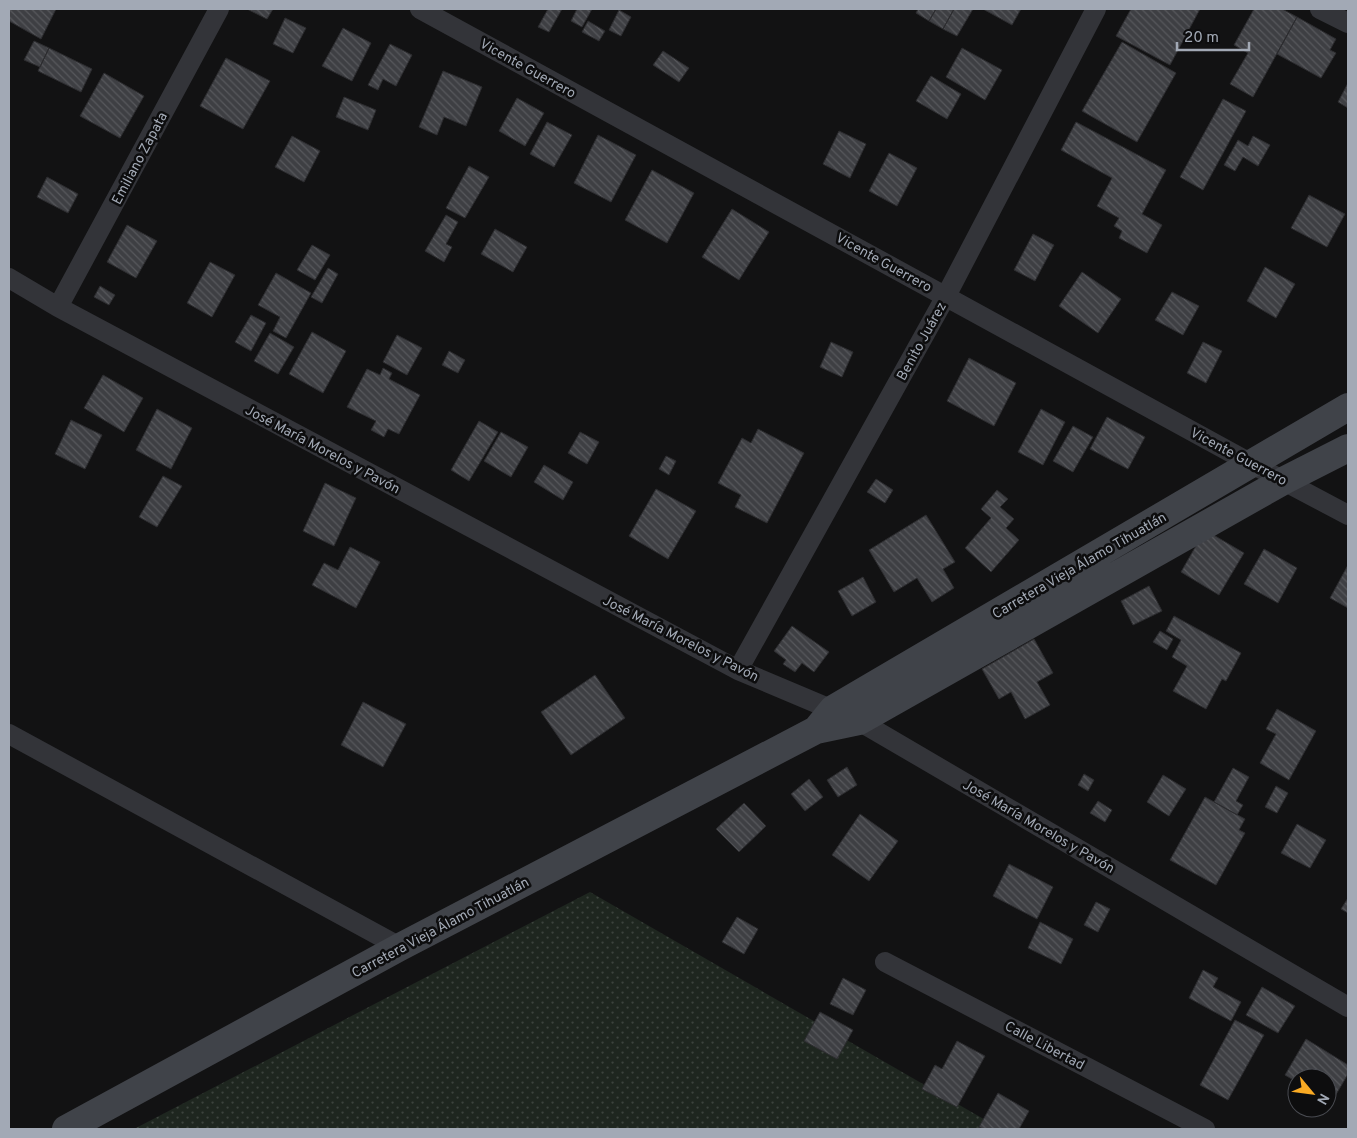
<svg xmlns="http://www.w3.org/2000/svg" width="1357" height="1138" font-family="Overpass,sans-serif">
<defs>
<pattern id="park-dots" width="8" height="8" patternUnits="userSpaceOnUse" patternTransform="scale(1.25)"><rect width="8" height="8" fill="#1e261f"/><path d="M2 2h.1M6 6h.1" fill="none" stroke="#3c433d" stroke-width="1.8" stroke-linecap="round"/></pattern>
<pattern id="building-back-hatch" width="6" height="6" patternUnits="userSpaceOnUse" patternTransform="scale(1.25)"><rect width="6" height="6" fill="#3e3f43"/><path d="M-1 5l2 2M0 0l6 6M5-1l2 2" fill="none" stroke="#57585c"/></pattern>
</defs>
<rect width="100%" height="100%" fill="#121213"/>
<path fill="url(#park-dots)" d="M590,892L1001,1129H134Z"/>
<path fill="url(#building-back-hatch)" stroke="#2c2c2f" d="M9,9H56L41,39L9,21Z
M247,9H273L267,19Z
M548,9H562L549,32L538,27Z
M577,9H592L582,27L571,21Z
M918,9H936L929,21L916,13Z
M936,9H954L943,29L929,21Z
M954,9H973L957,36L943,29Z
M983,9H1021L1012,25Z
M1131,9H1200L1170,65L1116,36Z
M1254,9H1282L1297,17L1253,97L1230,84L1248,53L1234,45Z
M619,10L631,17L621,36L609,30Z
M1297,17L1336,39L1330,50L1336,53L1321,78L1277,54Z
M285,18L306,28L293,53L273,44Z
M588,21L605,31L599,41L582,32Z
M343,28L371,43L352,81L322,66Z
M34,41L49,48L40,67L24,60Z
M1122,42L1176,73L1137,142L1082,111Z
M390,44L412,55L396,86L383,79L378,90L368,85Z
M49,48L92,69L81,92L38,71Z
M962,48L1002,70L985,100L946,77Z
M663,51L689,68L679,82L653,65Z
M226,58L270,81L243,129L200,106Z
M443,71L482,87L466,126L444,117L437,135L419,127Z
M104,73L144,96L120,138L80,116Z
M931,76L961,94L947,119L916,101Z
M1348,83V108L1338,102Z
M344,97L376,110L368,130L336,117Z
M517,98L544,113L525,146L499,131Z
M1223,99L1246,111L1203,190L1180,177Z
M547,122L572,135L554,167L530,154Z
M1076,122L1166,170L1142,214L1162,225L1147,253L1119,238L1122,231L1114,226L1119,218L1097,206L1112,178L1061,150Z
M839,131L866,144L850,178L823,164Z
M598,135L636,155L611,202L574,183Z
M292,136L320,151L304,182L275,167Z
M1253,136L1270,145L1258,166L1243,157L1235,171L1224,165L1238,140L1248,146Z
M889,153L917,168L897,206L869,191Z
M469,166L489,177L465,218L446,208Z
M652,170L694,193L667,243L625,220Z
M47,177L78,194L68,213L37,197Z
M1309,195L1345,214L1327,247L1291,228Z
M732,209L769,232L739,280L702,257Z
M446,215L458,222L446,244L452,247L444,262L425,251Z
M127,225L157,241L136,278L107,262Z
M495,229L527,247L513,272L481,254Z
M1033,234L1054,245L1035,281L1014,270Z
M312,245L330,255L315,280L297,270Z
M210,262L235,275L212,317L187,303Z
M1265,267L1295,284L1276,318L1247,301Z
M328,268L338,274L322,303L311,297Z
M1082,272L1121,299L1098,333L1059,306Z
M276,273L311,293L286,338L273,331L280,317L258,305Z
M100,286L115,295L109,305L94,297Z
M1172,292L1199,306L1183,335L1155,320Z
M251,315L266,323L251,351L235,342Z
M312,332L346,351L323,393L289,374Z
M270,333L294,347L278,374L254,361Z
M397,335L422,348L407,375L383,362Z
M831,342L853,352L842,377L820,367Z
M1203,342L1222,351L1206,383L1187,373Z
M449,351L465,360L458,373L442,365Z
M969,358L1016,383L994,426L947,401Z
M383,368L392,373L389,379L420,395L399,434L388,429L384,437L371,430L376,421L347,407L367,369L380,375Z
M103,375L143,398L124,432L84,408Z
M157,409L192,428L171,469L136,450Z
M1041,409L1065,422L1043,465L1018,452Z
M1107,417L1145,437L1128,469L1090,449Z
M71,420L102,435L85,469L55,454Z
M479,421L498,432L469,481L451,470Z
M1073,426L1093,437L1073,472L1053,461Z
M758,429L804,453L767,523L735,507L741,495L718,483L742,438L751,443Z
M501,432L528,447L511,477L484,461Z
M580,432L599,442L587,464L568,453Z
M666,456L676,461L669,475L659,469Z
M544,465L573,482L563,500L534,482Z
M163,476L182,486L157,527L139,517Z
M876,479L893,490L885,503L867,492Z
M325,483L356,498L334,546L303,531Z
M656,489L696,511L668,559L629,536Z
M997,490L1008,499L1000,507L1014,519L1006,528L1019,540L991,572L965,548L991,518L981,509Z
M926,515L955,562L943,569L954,588L932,602L917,578L894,592L869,550Z
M1205,530L1244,553L1219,595L1181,572Z
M350,547L380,562L356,608L312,585L324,563L338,570Z
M1264,549L1297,568L1278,603L1244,584Z
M1348,565V608L1330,598Z
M863,577L876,602L852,616L838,591Z
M1149,586L1162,611L1133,625L1121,601Z
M1174,616L1241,653L1226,681L1222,679L1206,709L1173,691L1187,666L1172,657L1181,640L1166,631Z
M792,626L829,652L814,672L802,663L795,672L783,664L786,660L774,651Z
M1160,631L1173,639L1167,650L1153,642Z
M1034,639L1053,673L1037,682L1050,705L1025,719L1011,692L999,699L982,669Z
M595,675L625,718L571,755L541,712Z
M363,702L406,724L383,767L341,745Z
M1277,709L1316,731L1289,780L1260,763L1276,734L1266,729Z
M847,767L857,785L838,797L827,780Z
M1233,768L1249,777L1236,801L1243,805L1237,815L1214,802Z
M1084,774L1094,780L1088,791L1078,785Z
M1163,775L1186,789L1169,816L1147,802Z
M809,779L823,797L805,811L791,794Z
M1276,786L1288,793L1277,813L1265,807Z
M1205,797L1245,819L1239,830L1245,833L1216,885L1170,860Z
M1098,801L1112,810L1105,822L1090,813Z
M744,803L766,826L739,852L716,829Z
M860,814L898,841L869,881L832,855Z
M1297,824L1326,840L1310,868L1281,853Z
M1009,864L1053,887L1037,919L993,896Z
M1348,898V913L1341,909Z
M1096,902L1110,909L1098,932L1084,925Z
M737,917L758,929L744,954L722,942Z
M1040,922L1073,939L1061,964L1028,948Z
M1203,970L1218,978L1213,987L1241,1002L1231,1021L1189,998Z
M843,978L866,990L853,1015L830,1004Z
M1262,987L1295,1006L1278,1033L1246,1015Z
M820,1012L853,1030L837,1059L804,1041Z
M1235,1020L1264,1035L1228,1100L1200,1085Z
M1306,1039L1348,1065V1074L1331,1103L1327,1100V1078H1297V1082L1285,1075Z
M957,1041L985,1056L957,1107L922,1089L935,1065L942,1069Z
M998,1093L1029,1111L1019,1129H983L979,1127Z"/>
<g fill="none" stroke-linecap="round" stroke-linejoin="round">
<path stroke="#333439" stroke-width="20" d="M420,9L1252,464L1348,515
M1320,9L1348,23
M9,278L58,307L738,670L859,721L1348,1007
M58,307L219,9
M738,670L946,296L1096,9
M9,734L400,947
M885,962L1205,1129"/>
<path stroke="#404349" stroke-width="28" d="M816,730L833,709L1348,407
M66,1129L400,947L816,730L859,721L1285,480L1348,448"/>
</g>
<g text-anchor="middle" stroke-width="5" stroke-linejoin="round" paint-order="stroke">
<g font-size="14" fill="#a2a9b5" stroke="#0d0d0e">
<text transform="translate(528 68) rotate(29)" y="5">Vicente Guerrero</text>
<text transform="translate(139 158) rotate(-62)" y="5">Emiliano Zapata</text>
<text transform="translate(884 262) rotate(29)" y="5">Vicente Guerrero</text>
<text transform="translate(921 341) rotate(-61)" y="5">Benito Juárez</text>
<text transform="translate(323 449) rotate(28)" y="5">José María Morelos y Pavón</text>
<text transform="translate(1239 456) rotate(28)" y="5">Vicente Guerrero</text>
<text transform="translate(1079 565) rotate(-30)" y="5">Carretera Vieja Álamo Tihuatlán</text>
<text transform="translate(681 638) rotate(27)" y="5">José María Morelos y Pavón</text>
<text transform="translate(1039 826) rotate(30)" y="5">José María Morelos y Pavón</text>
<text transform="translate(440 927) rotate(-28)" y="5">Carretera Vieja Álamo Tihuatlán</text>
<text transform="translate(1045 1045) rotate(28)" y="5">Calle Libertad</text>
</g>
</g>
<rect width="1357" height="1138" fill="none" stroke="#a2a9b5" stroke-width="20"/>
<g transform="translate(1312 1093) rotate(119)"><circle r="24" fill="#0d0d0e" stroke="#494b51"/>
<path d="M0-4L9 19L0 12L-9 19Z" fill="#f9aa24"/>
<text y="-8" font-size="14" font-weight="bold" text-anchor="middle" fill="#a2a9b5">N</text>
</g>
<path d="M1177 42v8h72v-8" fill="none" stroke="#a2a9b5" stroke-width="2.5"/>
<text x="1184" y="42" font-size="15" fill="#a2a9b5" stroke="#0d0d0e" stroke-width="4" paint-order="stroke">20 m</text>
</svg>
